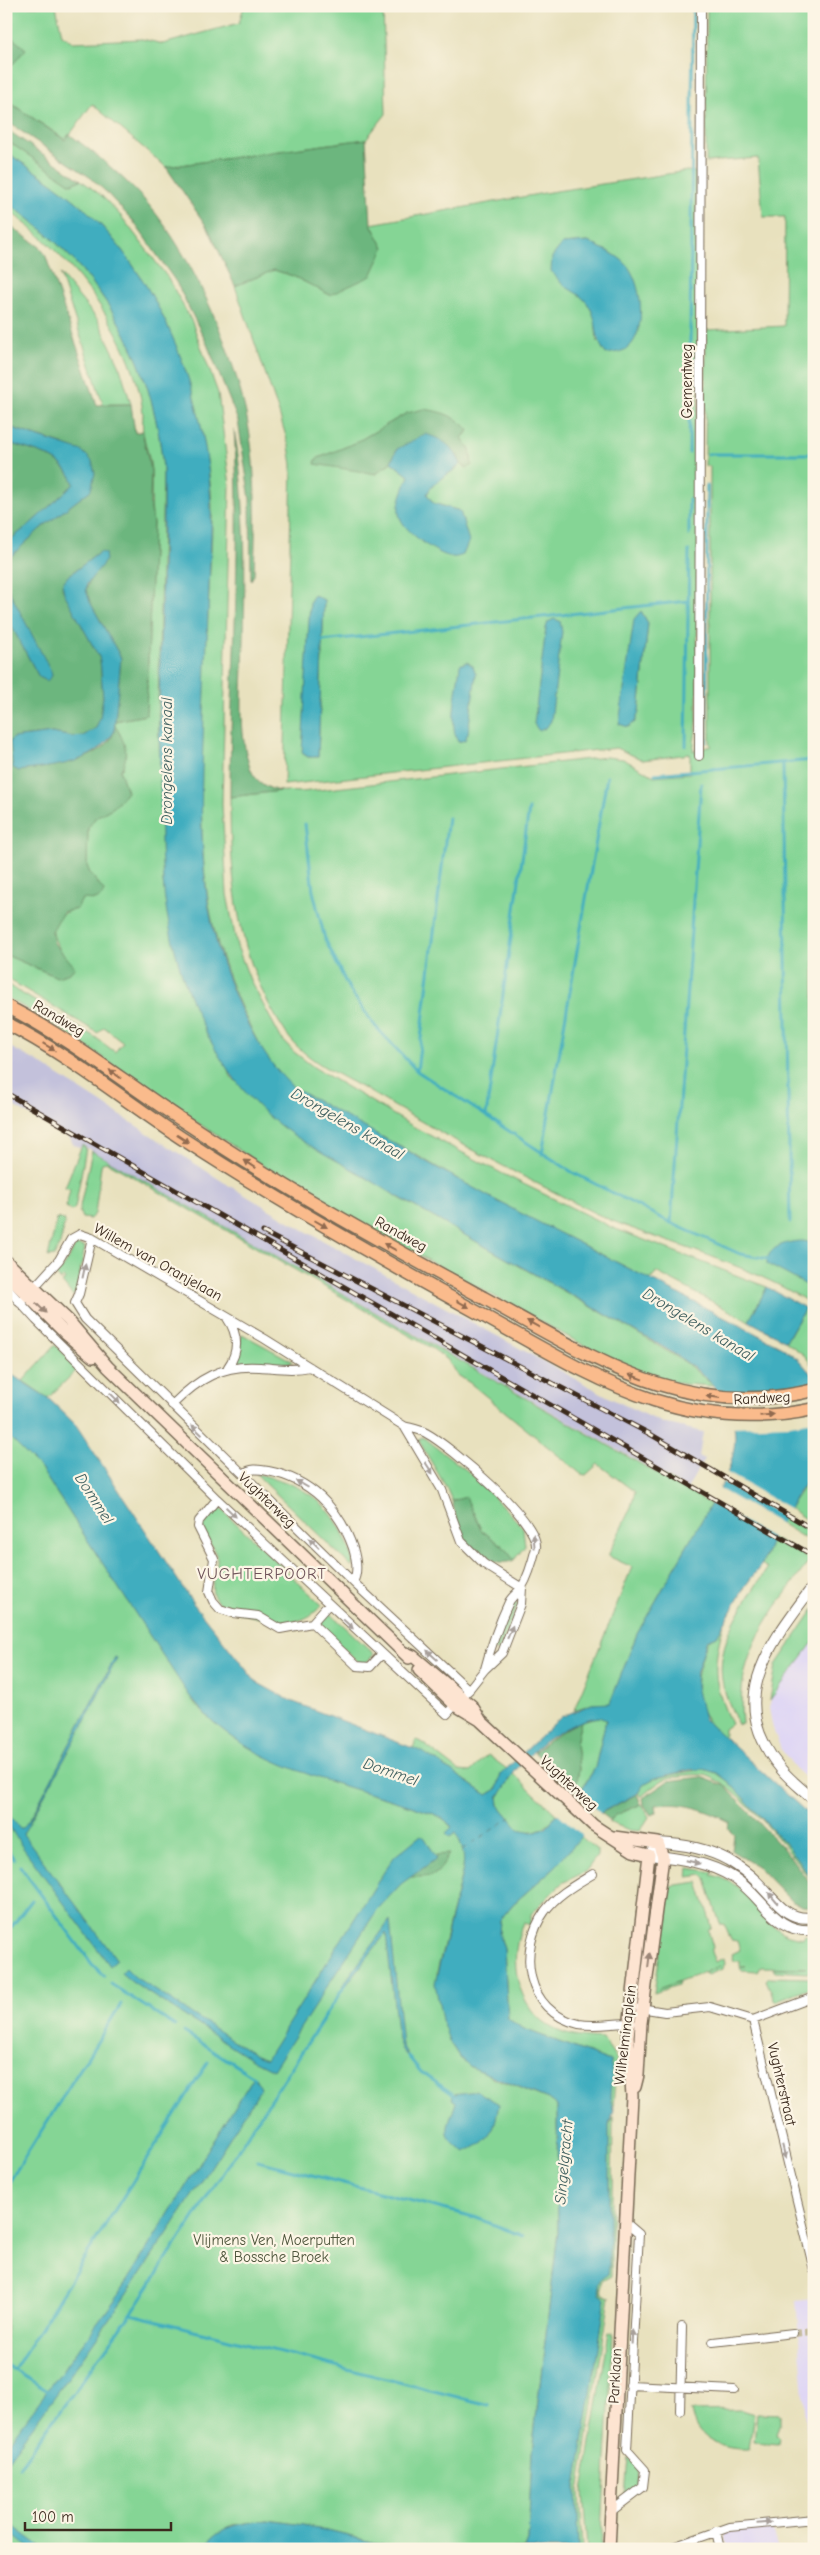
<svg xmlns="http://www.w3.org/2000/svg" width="820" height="2555" font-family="'Comic Neue',sans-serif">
<rect width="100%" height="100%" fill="#fcf5e5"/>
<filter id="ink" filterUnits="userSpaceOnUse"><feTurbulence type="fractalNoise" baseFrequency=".02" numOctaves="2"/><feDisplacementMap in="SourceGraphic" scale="10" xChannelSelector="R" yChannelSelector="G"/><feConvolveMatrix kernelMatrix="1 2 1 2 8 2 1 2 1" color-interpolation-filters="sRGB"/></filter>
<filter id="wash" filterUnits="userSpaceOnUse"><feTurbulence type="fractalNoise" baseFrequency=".0096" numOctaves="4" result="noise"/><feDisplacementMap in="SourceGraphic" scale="20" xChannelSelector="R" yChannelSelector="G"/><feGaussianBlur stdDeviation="1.12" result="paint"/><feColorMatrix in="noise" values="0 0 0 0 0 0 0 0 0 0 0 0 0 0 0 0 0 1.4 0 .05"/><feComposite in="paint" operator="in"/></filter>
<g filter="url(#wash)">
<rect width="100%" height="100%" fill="#e8e1be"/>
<path fill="#ded5f5" d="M814,1641V1785L795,1768L781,1749L773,1729L769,1708L772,1696Z
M814,2299V2515L796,2301Z
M771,2527L778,2549H728L725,2532Z"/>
<path fill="#c3c1db" d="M6,1045L36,1061L228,1185L309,1233L616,1401L663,1423L703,1432L699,1456L704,1459L687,1489L82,1145L80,1148L73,1144L70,1138L6,1102Z"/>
<path fill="#85d595" stroke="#60805a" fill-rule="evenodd" d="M6,6H56L62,35L73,42L142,39L163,44L239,23L244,6H383L386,114L366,139L166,167L92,104L66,140L6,100V64H13L25,49L6,33Z
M707,6H814V1306C761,1269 683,1248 623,1225C598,1216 574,1202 550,1190C488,1159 428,1126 368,1091C340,1075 304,1060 286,1033C237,961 230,881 230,797L280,791L301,792L606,757L623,759L654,776L690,773V754L643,760L616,748L284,785L292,465L289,446L277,407L235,286L274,270L293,276L330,295L384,248L371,224L550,192L687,171L696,172L698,351L697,723L693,751L712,746L710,744V466H705L706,330L784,326L785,217H763L758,158L706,162ZM588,242L613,254L625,263L597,342L595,316L583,297L562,244ZM407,413L469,431L462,438L470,449L467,468L461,464C448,477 436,477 427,494L433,503L460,511L401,500L409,476L391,462L376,474L316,459L355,443ZM315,595L324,601L318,757H308L303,754L310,601ZM641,611L648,623L639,712L635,722Z
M6,140L71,184L81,180L102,196L121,216L168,278L192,322L218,393L230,485L222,804L227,894L237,946L250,980L281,1038L294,1052L315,1068L414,1127L503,1174L613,1228L767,1287L749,1321L656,1272L651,1280C600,1253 548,1228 497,1201C463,1183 430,1162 396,1144C364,1127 302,1101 279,1074C265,1058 255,1037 246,1018C222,967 209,922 204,866C197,775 205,683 209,592C210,558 214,524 211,491C201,394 166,294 98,222C73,195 37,173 6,152Z
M6,202C98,265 155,358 163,470L158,704L163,882L180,968L192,999L232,1078L394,1195L627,1327L685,1362L714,1386L683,1384L656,1378L607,1358L331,1207L271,1171L169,1104L60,1028L6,997V984L95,1037L115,1052L123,1042L104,1027L98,1033L8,979L6,977V955L57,977L69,960C49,940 43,915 77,909L81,899H96L100,885L90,873L87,866L88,828L96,817L114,807L127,792L120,771L123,767L120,734L115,726V721L146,715L153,523C150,505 152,488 151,470C150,457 145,445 143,432C142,426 143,420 143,413C135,336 68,252 6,209Z
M60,274L98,320L119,364L131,404H103Z
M82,1145L86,1148L75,1208L72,1211L66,1207L70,1189L65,1187Z
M92,1151L711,1504L637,1634L610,1704H592L574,1710L632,1567L608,1556L631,1507L635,1492L598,1464L586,1475L581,1474L470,1383L456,1374L448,1360L433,1349L107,1162L102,1163L101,1166L95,1214L90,1219L82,1218L79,1211Z
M57,1218L65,1221L60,1244L54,1256L48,1257Z
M76,1245L85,1247L76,1293L73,1296L62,1282L65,1280L63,1277L60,1280L56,1275L65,1265Z
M805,1308L814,1313V1367L804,1355L786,1342Z
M242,1334L292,1361L291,1363L287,1366L260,1362L236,1363Z
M55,1345L79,1368L48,1398L23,1381Z
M6,1434L41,1469L195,1704C256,1772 352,1784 434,1814L445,1820L452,1828L450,1829C463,1838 465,1855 463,1869L437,1972L449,2041L460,2058L494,2078L548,2099L557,2106L558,2232L532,2452L528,2541L525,2549H401L303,2525L268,2520L233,2525L205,2544L203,2549H6Z
M421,1437L426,1439L470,1473L517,1521L523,1528L525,1546L514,1560L503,1546L481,1530L474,1513L455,1499L452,1501L446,1487L419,1441Z
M814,1472V1525L789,1508Z
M256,1474C295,1481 329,1499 345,1538C349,1547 354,1558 352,1567Z
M217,1505L322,1605C301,1630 275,1622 247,1615C237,1612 223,1609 216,1600C207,1589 218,1571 217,1559C215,1547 204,1539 202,1527V1522Z
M784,1517L812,1533L814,1544L780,1523Z
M772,1538L790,1548L791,1547L810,1560C771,1614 735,1652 742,1724L738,1725C733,1712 726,1698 723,1685C713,1644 746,1601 767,1569L762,1564Z
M514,1600L518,1604L498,1652L493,1649Z
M814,1609V1641L770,1700L776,1665Z
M328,1611L374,1654L366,1663L358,1662L323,1629L321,1618Z
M725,1620C712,1665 712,1681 731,1724L724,1729V1739C689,1708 692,1681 708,1640L717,1636Z
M599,1717L606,1720L595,1768L578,1794L575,1791L579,1769L576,1743L581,1721Z
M416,1740L420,1741L459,1771L470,1772L488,1755L507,1769L501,1774L497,1789L487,1795L432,1758L413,1748Z
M703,1769L717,1773L729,1782L790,1849L812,1880L814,1886C795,1857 741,1788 708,1776C701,1773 670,1776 663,1780C655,1785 648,1791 641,1797L638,1793L644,1784L655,1778Z
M514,1774L557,1815C545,1828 537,1834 519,1830L499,1805L498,1797Z
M642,1804L649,1817L640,1831L629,1830L609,1822L616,1815Z
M580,1836L597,1850V1856L585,1872L562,1883L531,1914V1925L524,1923C506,1958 517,2010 554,2029C570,2037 585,2038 603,2039L616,2059L613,2110L610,2097V2061L524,2029L508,2019L504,1949L499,1933L500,1920L513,1904L555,1867Z
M689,1868L713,1872L711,1875C748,1881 757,1919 784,1933C790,1936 797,1937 803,1938L804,1935L812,1936L814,1970L807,1973L775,1971L773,1968H806L761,1967L758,1971L741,1970L740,1967L746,1966H740V1961H734L732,1954L740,1950L737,1941L731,1940L724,1924H720L706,1879L703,1875L688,1877Z
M698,1882L712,1927L708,1930L713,1947L711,1952L715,1962L724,1958L725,1964L722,1969L708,1975L704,1973L720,1966L658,1989L679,1982L678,1985L654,1993L670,1886Z
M769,1977L812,1978L814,1986L775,2001L766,1980Z
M613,2117L611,2276L602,2281C599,2289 602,2295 610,2297L579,2491L582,2549H578L576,2486L606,2298L601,2293L598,2285L601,2278L608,2274L609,2267V2125Z
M609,2332L613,2333L601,2549H587L583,2491Z
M741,2410L754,2414L749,2449C723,2450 695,2441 691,2411Z
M757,2413L780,2414V2424L776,2434L780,2438L779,2444L754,2442Z
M628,2458L639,2468L638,2485L625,2496Z"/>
<path fill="#6cb67e" stroke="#54704e" d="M6,33L26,49L13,64H6Z
M6,100L65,140L69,134C93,152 117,171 138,193C188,244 229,340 245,409C257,462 256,521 254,575L251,580L250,499L238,421L207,344L176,282L133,221L105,191L91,178L6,121Z
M6,129L81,180L71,184L6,140Z
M366,139L371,224L384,248L371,276L330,295L293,276L274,270L235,286L209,230L166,167Z
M6,223L40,247L45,254L97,405L131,404L135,433L142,431L151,471L150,503L153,523L146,715L115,721L121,658L90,602L86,590L100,552L68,576L62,588L100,659L103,697L100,718L97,728L83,736L74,737L52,733L13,738L19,771C46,767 112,762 115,726C124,739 131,756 120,771L127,792L114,807L96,817L88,828L87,866L90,873L104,891L102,896L96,900L82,899L77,909L63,912L52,931L54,943L75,967L70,973L57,977L6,955V616L39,677L52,676L6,585V561L40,529L91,490L65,445L6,426Z
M424,409C443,412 456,416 469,430L462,438L470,449L472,465L467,468L461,464L456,453L397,449L391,462L376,474L315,464L316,459L355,443L407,413Z
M234,430C247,502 245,569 244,642C243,680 237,735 251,770C256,782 268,789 280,791L230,797C230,675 243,552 234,430Z
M6,442C34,452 63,454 74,484L29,525L6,543Z
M466,1497L481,1530L503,1546L514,1560C497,1569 471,1551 463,1535C457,1525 455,1512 452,1501Z
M581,1721L576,1743L579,1769L575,1791L534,1752L562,1731Z
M701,1777L725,1786L789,1855L814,1889V1907L802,1906L791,1901L758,1867L732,1851L734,1835L728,1829L730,1822C703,1809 687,1802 656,1805L657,1812L651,1815L644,1805L643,1798L668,1781Z
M637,1794L641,1804L616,1815L610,1820L601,1813Z
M449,1854C435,1877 439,1877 410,1877L437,1858L436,1855Z"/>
<path fill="#40adbf" stroke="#3e6c6e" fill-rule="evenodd" d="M6,152C37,173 72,194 97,221C164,291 203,393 210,488C213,521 210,554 209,587C207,639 205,691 203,742C200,820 199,899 226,973C242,1015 261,1058 294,1088L497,1201L782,1347L799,1360L814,1377V1472L798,1493L772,1538L762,1564L746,1585L717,1636L707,1640L697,1671L696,1686L704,1719L814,1819V1883L790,1849L729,1782L717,1773L703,1769L689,1770L655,1778L644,1784L638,1793L602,1812L555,1867L513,1904L500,1920L499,1933L504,1949L508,2019L524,2029L610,2061L612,2071L610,2097L613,2110L609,2125V2267L608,2274L601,2279L598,2285L600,2293L606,2298L576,2486L578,2549H525L528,2541L532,2452L558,2232L557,2106L548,2099L471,2067L460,2058L449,2041L442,2020L435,1983L463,1869C465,1855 462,1845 456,1833L450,1837L446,1833L452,1827L445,1820L434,1814C347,1782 239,1771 184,1688L41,1469L6,1434V1371L48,1398L76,1425L193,1603L256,1682L291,1701L423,1752L487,1795L497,1789L501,1774L561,1717L592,1704L610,1703L637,1634L724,1481C737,1451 741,1424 721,1395C697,1361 645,1338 610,1317C527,1269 442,1224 360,1174C331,1157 298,1141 272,1119C208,1066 169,962 163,881C160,845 161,807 160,770C157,670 164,570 163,470C155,358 98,265 6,202ZM599,1717L606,1720L595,1768L582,1789L546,1827L533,1832L519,1829L499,1805L498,1797C504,1790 508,1782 513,1774C532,1748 567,1721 599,1717Z
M588,242C600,248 615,253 625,263C642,280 648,331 628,348C623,352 612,353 606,354C592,335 600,324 589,306C582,294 572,292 562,284C558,280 555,275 551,271L552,257L562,244Z
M6,426L82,451L92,461L95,473L91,490L40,529L6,561V543L29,525L74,484C64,454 33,452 6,442Z
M425,434C443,439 453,446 461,464C448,477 436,477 427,494L433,503L460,511L469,541L463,555C460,556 455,558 452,557C437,555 401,530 399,514C397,502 405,486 409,476L391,462L397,449Z
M100,552L105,553L106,560L87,584L86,590L90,602L121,658L114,732C94,765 53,766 19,771L13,768L10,741L13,738L52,733L74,737L83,736L96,728L100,718L103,697L100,659L64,593L62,584L68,576Z
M6,585L51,671L52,676L47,681L39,677L6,616Z
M314,595L324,600L318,757H308L302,753L310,601Z
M641,611L648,623L639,712L635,722L628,727L619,724L634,619Z
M554,619L560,621L562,632L551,721L546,728L539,731L534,724L546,628L548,622Z
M467,662L473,666L476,674L468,733L465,740L458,742C448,725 458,685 460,665Z
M803,1241L814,1243V1289L767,1264C766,1246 789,1241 803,1241Z
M767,1287L805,1308L786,1341L749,1321Z
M115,1657L117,1658L80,1731L23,1834L117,1960L110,1966L21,1845L6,1821V1812L20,1828H23L33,1814Z
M421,1835L425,1838L437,1858L401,1884L377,1910L273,2070L253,2060L133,1983L121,1973L126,1968L135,1977L254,2054L266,2059L389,1864L395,1856Z
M390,1920L402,2045L410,2059L402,2050L398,2040L386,1933L345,1987L342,1986Z
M254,2076L261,2088C181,2216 98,2341 6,2462V2446L117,2297Z
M477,2091L499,2104C494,2132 491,2140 465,2152C439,2134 448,2129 456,2102L452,2099L453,2094Z
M268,2520L303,2525L401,2549H203C216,2525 244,2523 268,2520Z
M6,2521L44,2549H31L6,2529Z"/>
<path fill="#e8e1be" d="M814,1384V1421L790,1425L731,1427L721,1399Z
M726,1472L792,1510L786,1518L721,1481Z
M718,1488L783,1525L774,1539L709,1502Z
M577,1791L602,1815L583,1836L556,1812Z"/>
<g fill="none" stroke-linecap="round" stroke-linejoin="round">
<path stroke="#40adbf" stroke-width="3" d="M689,453L693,6
M708,454H814
M689,499V535
M322,641L688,601
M706,742L707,486
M686,746L689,551
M783,763L790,1222
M655,774L814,760
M305,824L313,891L325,939L349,989L375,1026L417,1071L572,1172L671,1223L740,1254L769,1259
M417,1071L448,818
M486,1116L529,809
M542,1154L607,777
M671,1223L701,784
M6,1848L14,1859
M20,1866L92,1964L104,1976
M6,1934L32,1900
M111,1984L175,2026
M184,2032L254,2077
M408,2056L421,2072L453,2094
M258,2161L474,2217L523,2236
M6,2187L121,2004
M131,2314L489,2405
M6,2365L48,2391
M14,2370L208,2062
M19,2467L131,2314L346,1984"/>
<path stroke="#3d5e5e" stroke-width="1" stroke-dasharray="6 5" stroke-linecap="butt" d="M462,1850L511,1817"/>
</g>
</g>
<g filter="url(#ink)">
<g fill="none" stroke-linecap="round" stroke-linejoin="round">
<path stroke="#c5bc9e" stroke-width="8" stroke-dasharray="8 4" stroke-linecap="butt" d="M793,2333L814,2331"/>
<g stroke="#786a56" stroke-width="10">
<path id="minor" d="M699,756L701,6
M92,1238L79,1294L75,1303L85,1319L353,1582L469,1690
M6,1287L36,1320L217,1499L447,1714L455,1705
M20,1303L59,1260L71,1239L80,1234L92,1238L265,1339L404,1426C411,1428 420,1429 426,1433C450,1446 540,1521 536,1548C533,1560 528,1577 522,1587C518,1593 512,1596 509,1602C499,1623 491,1646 485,1669
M227,1318C238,1334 240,1350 228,1367
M172,1405C198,1379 222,1364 260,1367C277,1368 293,1371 310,1367
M404,1426L442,1490L461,1541L484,1564L522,1588
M243,1474C251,1468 258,1469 268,1471C310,1479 339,1508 353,1548C356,1558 359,1572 353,1582
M217,1499L199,1521L198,1527L214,1559L209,1592L213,1601L220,1609L233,1613L258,1616L280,1629L312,1623L357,1666L370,1667L381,1655
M312,1623L328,1605
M466,1693L485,1669L502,1653L521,1604L522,1588
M593,1874C575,1885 558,1894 545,1911C517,1950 525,2012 579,2024C596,2027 614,2023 632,2023
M640,2008L665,2012L710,2007L753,2020L814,1997
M753,2020L814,2270
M713,2342L793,2333
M630,2385L734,2390
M680,2411L682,2327
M609,2513L643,2487L645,2470L627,2450L639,2234L625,2222
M716,2531L720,2549
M667,2549L730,2527L814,2519"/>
</g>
<g stroke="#786a56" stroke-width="12">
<path id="tertiary" d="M814,1585C771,1643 723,1699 781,1769C790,1780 803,1790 814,1800
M814,1917C786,1923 773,1897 756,1881C748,1873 738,1866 728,1860C706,1848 683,1844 658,1843L649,1855C678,1858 709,1862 734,1878C764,1897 774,1934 814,1930"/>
</g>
<g stroke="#786a56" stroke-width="14">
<path id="secondary" d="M6,1261L68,1320L108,1367L409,1658
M6,1274L66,1334L93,1357
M406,1653L413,1656L472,1706L481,1721L593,1825L633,1851L649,1855L628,2036L632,2096L609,2549
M419,1670L455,1705L480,1720
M614,1837L658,1843L663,1857L641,2023L638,2075L635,2087"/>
</g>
<g stroke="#786a56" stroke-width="15">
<path id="primary" d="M6,1006C72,1039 129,1086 191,1126C285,1189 384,1243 484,1298C591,1356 685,1422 814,1390
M6,1023C71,1056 126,1102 186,1141C280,1202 377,1257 475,1311C586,1372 680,1438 814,1409"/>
</g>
<use href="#minor" stroke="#fff" stroke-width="8"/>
<use href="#tertiary" stroke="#fff" stroke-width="10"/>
<use href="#secondary" stroke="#fde4d1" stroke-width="11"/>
<use href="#primary" stroke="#fabb8c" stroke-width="12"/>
<g stroke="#3b2a1e" stroke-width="5">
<path id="rail" d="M6,1093L814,1556
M263,1232L650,1434L814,1530"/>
</g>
<use href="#rail" stroke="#fcf5e5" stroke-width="3" stroke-dasharray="9" stroke-linecap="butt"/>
</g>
<defs><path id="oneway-solid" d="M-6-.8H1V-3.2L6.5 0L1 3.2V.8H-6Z" transform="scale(1.25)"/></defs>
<g fill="#916b50">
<use href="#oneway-solid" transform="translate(49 1047) rotate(31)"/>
<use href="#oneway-solid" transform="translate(115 1074) rotate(-144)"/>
<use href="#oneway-solid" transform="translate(183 1139) rotate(34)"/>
<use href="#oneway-solid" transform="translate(250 1164) rotate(-147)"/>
<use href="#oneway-solid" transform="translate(321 1224) rotate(30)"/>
<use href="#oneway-solid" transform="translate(390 1247) rotate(-151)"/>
<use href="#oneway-solid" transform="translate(463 1304) rotate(29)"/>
<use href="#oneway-solid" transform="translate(533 1324) rotate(-151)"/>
<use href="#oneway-solid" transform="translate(636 1377) rotate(-159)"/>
<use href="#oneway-solid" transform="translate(713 1397) rotate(-173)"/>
<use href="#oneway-solid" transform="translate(767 1415) rotate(-5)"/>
</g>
<g fill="#a79f9a">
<use href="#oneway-solid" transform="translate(84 1271) rotate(-78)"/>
<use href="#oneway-solid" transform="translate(115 1398) rotate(45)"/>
<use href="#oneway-solid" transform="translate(197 1430) rotate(-136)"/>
<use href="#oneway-solid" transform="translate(429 1468) rotate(57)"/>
<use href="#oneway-solid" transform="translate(302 1484) rotate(-150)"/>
<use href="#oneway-solid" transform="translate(231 1512) rotate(44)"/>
<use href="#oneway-solid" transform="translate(534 1541) rotate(-95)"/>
<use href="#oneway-solid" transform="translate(314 1543) rotate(-136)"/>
<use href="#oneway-solid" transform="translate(348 1624) rotate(43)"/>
<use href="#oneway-solid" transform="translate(510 1632) rotate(-68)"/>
<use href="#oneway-solid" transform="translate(432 1655) rotate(-137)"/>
<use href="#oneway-solid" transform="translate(693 1862) rotate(14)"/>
<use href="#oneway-solid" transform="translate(773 1898) rotate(-130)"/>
<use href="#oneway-solid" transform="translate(784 2152) rotate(76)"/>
<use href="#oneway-solid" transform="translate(632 2337) rotate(-87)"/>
<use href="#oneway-solid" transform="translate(764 2523) rotate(-5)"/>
</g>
<g fill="#9c8778">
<use href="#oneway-solid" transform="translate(41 1308) rotate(45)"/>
<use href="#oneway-solid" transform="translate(649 1960) rotate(-83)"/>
</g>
</g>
<g text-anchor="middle" stroke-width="4.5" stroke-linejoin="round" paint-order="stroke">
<g font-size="15" fill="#3b2a1e" stroke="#fcf5e5">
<text transform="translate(687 381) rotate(-90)" y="5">Gementweg</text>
<text transform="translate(59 1018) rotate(31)" y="5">Randweg</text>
<text transform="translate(401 1234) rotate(29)" y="5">Randweg</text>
<text transform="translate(158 1262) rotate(29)" y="5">Willem van Oranjelaan</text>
<text transform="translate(762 1398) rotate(-3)" y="5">Randweg</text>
<text transform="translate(267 1500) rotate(44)" y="5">Vughterweg</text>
<text transform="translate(569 1783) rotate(43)" y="5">Vughterweg</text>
<text transform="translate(625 2035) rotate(-83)" y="5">Wilhelminaplein</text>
<text transform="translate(782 2084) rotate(77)" y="5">Vughterstraat</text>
<text transform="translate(615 2376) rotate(-87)" y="5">Parklaan</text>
</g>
<g font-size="15" fill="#4e553c" stroke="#fcf5e5">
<text x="274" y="2245">Vlijmens Ven, Moerputten<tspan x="274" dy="17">&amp; Bossche Broek</tspan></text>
</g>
<g font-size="16" font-style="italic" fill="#3d5e5e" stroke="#fcf5e5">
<text transform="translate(166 761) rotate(-90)" y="6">Drongelens kanaal</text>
<text transform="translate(348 1123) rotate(30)" y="6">Drongelens kanaal</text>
<text transform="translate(699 1324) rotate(31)" y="6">Drongelens kanaal</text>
<text transform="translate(95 1498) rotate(57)" y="6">Dommel</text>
<text transform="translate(391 1771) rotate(19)" y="6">Dommel</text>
<text transform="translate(563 2162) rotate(-85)" y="6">Singelgracht</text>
</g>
<g font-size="16" letter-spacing="1" fill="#6f545a" stroke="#fcf5e5">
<text x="262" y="1579">VUGHTERPOORT</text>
</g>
</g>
<rect width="820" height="2555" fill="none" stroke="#fcf5e5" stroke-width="25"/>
<path d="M25 2522v8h146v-8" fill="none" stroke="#3b2a1e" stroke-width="2.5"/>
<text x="32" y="2522" font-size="15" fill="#3b2a1e" stroke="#fcf5e5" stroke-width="4" paint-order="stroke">100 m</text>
</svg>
